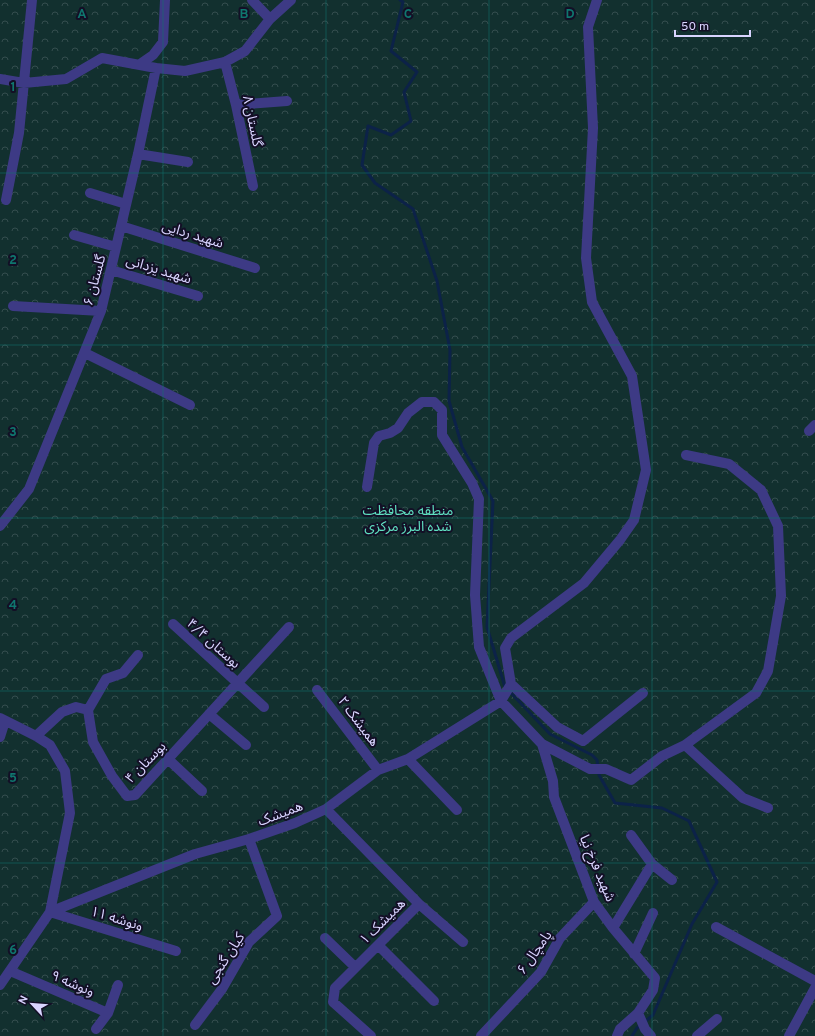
<svg xmlns="http://www.w3.org/2000/svg" width="815" height="1036" font-family="Overpass,'Noto Sans Arabic',sans-serif">
<defs>
<pattern id="forest-crowns" width="20" height="18" patternUnits="userSpaceOnUse"><rect width="20" height="18" fill="#12302f"/><path d="M2 6a3 3 0 1 1 6 0M12 15a3 3 0 1 1 6 0" fill="none" stroke="#344d4e"/></pattern>
</defs>
<rect width="100%" height="100%" fill="#130f26"/>
<path fill="url(#forest-crowns)" d="M0,0H815V1036H0Z"/>
<g fill="none" stroke-linecap="round" stroke-linejoin="round">
<path stroke="#0c2248" stroke-width="3" d="M400,0L403,2L391,51L417,72L404,92L411,121L391,135L368,126L362,165L375,183L413,209L437,281L450,350L449,401L462,447L493,501L487,627L505,687
M509,691L550,734L592,755L597,760L599,775L615,803L662,808L689,821L717,882L692,924L653,1015L637,1028L632,1036"/>
<path stroke="#3d3a85" stroke-width="10" d="M252,0L270,19
M597,0L588,27L593,128L586,258L592,302L632,376L646,470L634,520L620,540L584,583L511,638L505,648L511,684L557,727L583,741L643,693
M225,62L236,105L253,186
M140,64L153,55L163,42L165,0
M0,79L24,83L66,79L102,58L156,68L185,71L225,62L245,51L270,19L291,0
M236,105L287,101
M138,154L188,162
M90,193L126,204
M6,200L19,133L32,0
M121,226L255,268
M74,235L116,247
M111,270L198,296
M13,306L101,311
M85,353L190,405
M809,431L815,425
M367,487L374,443L379,436L390,433L398,428L408,413L422,402H434L442,410V435L472,483L479,499L475,595L479,647L501,701L542,744L553,781L554,797L594,902L613,928L655,978L653,990L638,1013L620,1029L617,1036
M0,526L29,489L101,311L138,154L156,68
M173,624L264,707
M317,690L378,770
M88,710L106,679L123,673L138,655
M209,714L246,745
M0,718L36,736L50,745L65,771L70,813L50,912L0,985
M36,736L62,712L76,707L88,710L93,742L112,776L127,796L135,795L289,627
M0,737L5,721
M542,744L590,769H606L631,780L662,756L685,745L756,693L768,671L781,596L778,526L761,490L729,464L686,455
M685,745L743,798L768,808
M168,759L202,791
M408,759L457,810
M326,809L419,904L335,988L333,1002L371,1036
M631,835L652,864L672,880
M419,904L463,942
M50,912L195,854L249,839L295,823L326,809L378,770L408,759L501,701L511,684
M50,912L176,951
M716,927L815,981
M613,928L652,864
M325,938L355,967
M378,945L434,1001
M634,954L653,913
M10,971L108,1013L96,1029
M108,1013L118,985
M638,1013L645,1029L651,1036
M195,1025L222,989L249,942L277,916L249,839
M481,1036L541,972L560,938L594,902
M697,1036L717,1019
M789,1036L815,988"/>
</g>
<path fill="none" stroke="#0f766e" stroke-width="1" stroke-opacity="0.55" d="M163,0V1036M326,0V1036M489,0V1036M652,0V1036M0,173H815M0,345H815M0,518H815M0,691H815M0,863H815"/>
<g text-anchor="middle" stroke-width="4" stroke-linejoin="round" paint-order="stroke">
<g font-size="14" fill="#d9d4ff" stroke="#130f26">
<text transform="translate(253 121) rotate(78)" y="5">گلستان ۸</text>
<text transform="translate(193 234) rotate(17)" y="5">شهید ردایی</text>
<text transform="translate(159 269) rotate(17)" y="5">شهید یزدانی</text>
<text transform="translate(94 280) rotate(-75)" y="5">گلستان ۶</text>
<text transform="translate(214 643) rotate(42)" y="5">بوستان ۴/۴</text>
<text transform="translate(359 721) rotate(53)" y="5">همیشک ۲</text>
<text transform="translate(145 762) rotate(-46)" y="5">بوستان ۴</text>
<text transform="translate(280 813) rotate(-21)" y="5">همیشک</text>
<text transform="translate(598 868) rotate(67)" y="5">شهید فرخ نیا</text>
<text transform="translate(117 918) rotate(17)" y="5">ونوشه ۱۱</text>
<text transform="translate(382 921) rotate(-45)" y="5">همیشک ۱</text>
<text transform="translate(534 952) rotate(-55)" y="5">پامچال ۶</text>
<text transform="translate(225 958) rotate(-57)" y="5">کیان گنجی</text>
<text transform="translate(73 983) rotate(23)" y="5">ونوشه ۹</text>
</g>
<g font-size="14" fill="#5fe0c0" stroke="#130f26">
<text x="408" y="515">منطقه محافظت<tspan x="408" dy="16">شده البرز مرکزی</tspan></text>
</g>
</g>
<g font-size="13" text-anchor="middle" font-weight="bold" fill="#0f766e" stroke="#130f26" stroke-width="4" stroke-linejoin="round" paint-order="stroke">
<text x="82" y="18">A</text>
<text x="244" y="18">B</text>
<text x="408" y="18">C</text>
<text x="570" y="18">D</text>
<text x="13" y="91">1</text>
<text x="13" y="264">2</text>
<text x="13" y="436">3</text>
<text x="13" y="609">4</text>
<text x="13" y="782">5</text>
<text x="13" y="954">6</text>
</g>
<g transform="translate(32 1004) rotate(296)" stroke="#130f26" stroke-width="3" paint-order="stroke">
<path d="M0-3L7 15L0 10L-7 15Z" fill="#d9d4ff"/>
<text y="-6" font-size="11" font-weight="bold" text-anchor="middle" fill="#d9d4ff">N</text>
</g>
<path d="M675 30v6h75v-6" fill="none" stroke="#d9d4ff" stroke-width="2"/>
<text x="681" y="30" font-size="12" fill="#d9d4ff" stroke="#130f26" stroke-width="3" paint-order="stroke">50 m</text>
</svg>
